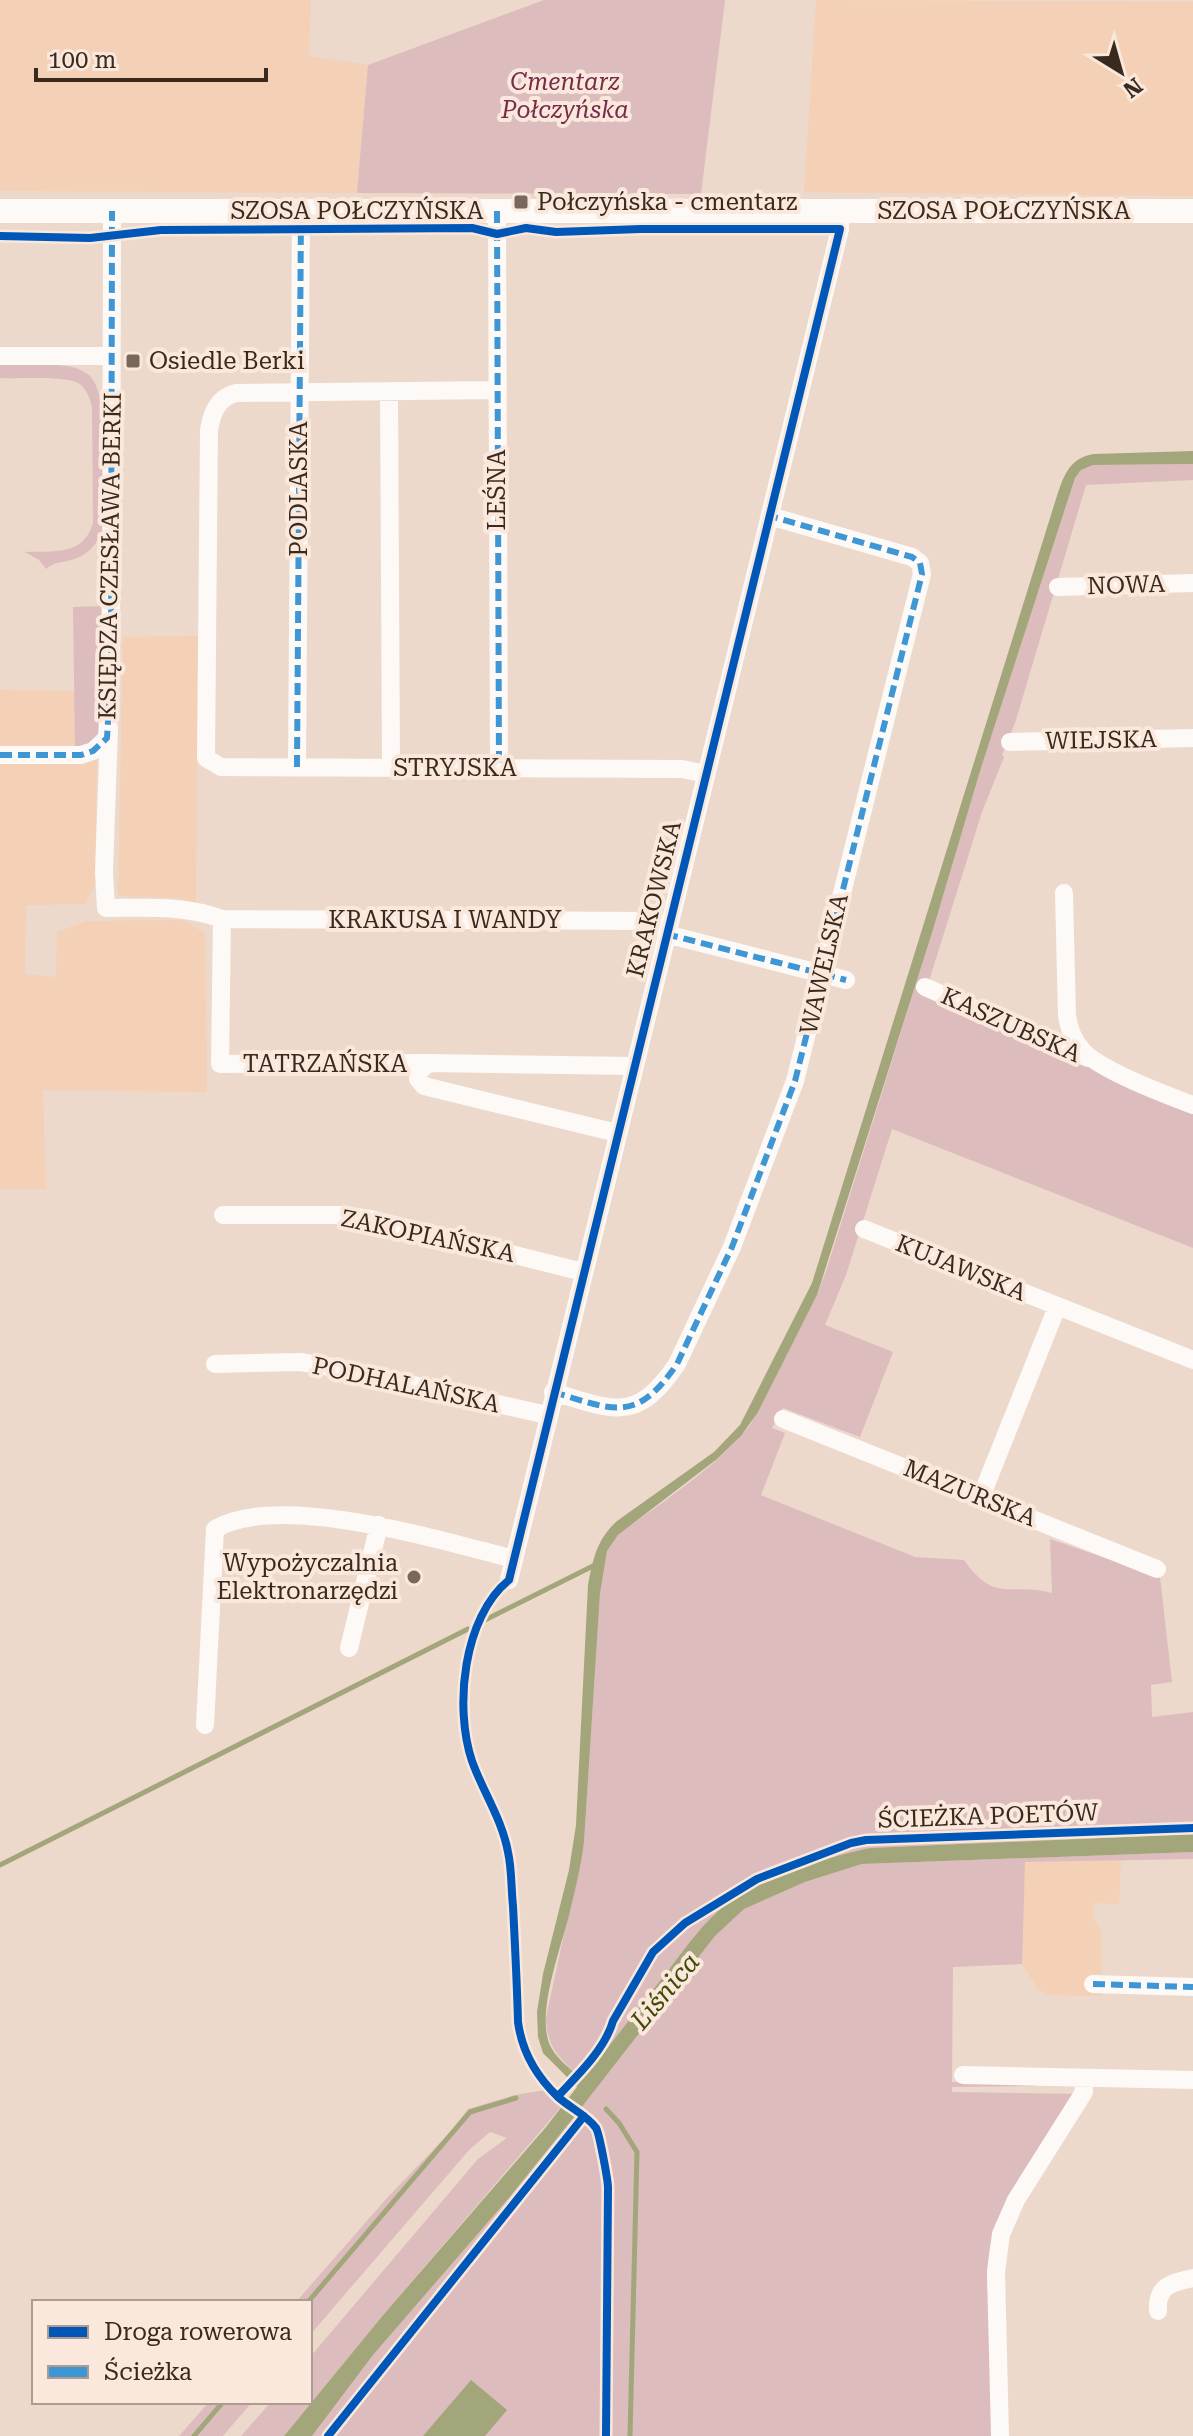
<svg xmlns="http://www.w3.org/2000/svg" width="1193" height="2436" font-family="'Roboto Serif',serif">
<rect width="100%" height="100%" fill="#ecd9cb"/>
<path fill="#f3d0b6" d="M0,0H311L309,56L368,65L357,193L0,191Z
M816,0L1193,2V196L804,192Z
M198,636L196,904L180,898L118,896L123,637Z
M0,690L75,691V748L0,747Z
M97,758L95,884L86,904L26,905L25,974L56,977L57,932L87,921L182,920L205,933L207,1092L43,1090L46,1189H0V761Z
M1121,1860L1119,1904L1094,1903L1093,1918L1101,1930L1102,1996L1049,1995L1038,1989L1022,1964L1024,1862Z"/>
<path fill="#dcbcbd" d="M544,0H725L701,194L357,193L368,65Z
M0,365C23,365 73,359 90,376C98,385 99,396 102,406L105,522C100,540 91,555 71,560C61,563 54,562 46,569L39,560L25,552C53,551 84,556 93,523L92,407C90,399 87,390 80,384C66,375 18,379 0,378Z
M1193,464V480L1086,485L1015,723L1002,755L1004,757L982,812L929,981L1193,1110V1248L892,1129L846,1275L825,1325L893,1352L860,1437L783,1408L772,1428L785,1433L761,1495L915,1557L964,1560C995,1604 1009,1582 1052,1593L1050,1539L1160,1577L1172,1682L1151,1685L1152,1717L1193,1712V1834L870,1848L728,1903L687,1947L583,2079C561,2061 546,2047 546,2017L584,1842L600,1594L607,1551L618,1535C663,1501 715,1469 750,1425L817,1295L827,1268L932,933L981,768L1075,478L1081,470L1093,465Z
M101,606L100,730L93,741L75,748L73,607Z
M1193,1852V1859L1025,1862L1022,1964L953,1967L952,2082H1030L1037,2086L952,2087V2092L1080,2094L999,2217L990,2246L987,2271L993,2436H312L373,2355L508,2199L574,2117L715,1936L744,1909L805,1882L862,1864Z
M545,2090L561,2107L384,2314L284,2436H241L271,2402H310V2357L478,2159L507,2138L490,2132L469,2150L310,2335V2302H296L386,2199L451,2131L468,2109L515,2095Z
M209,2402H252L223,2436H179Z"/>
<path fill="#a3a67a" d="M1193,451V464L1093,465L1081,470L1075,478L981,768L932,933L817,1295L758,1412L741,1436L717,1459L618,1535L607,1551L600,1594L584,1842C581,1866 575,1891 569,1915C561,1948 537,2010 549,2043C555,2058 571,2070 583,2079C611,2043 639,2008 667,1972C685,1949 703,1922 728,1903C763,1877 828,1857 870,1848L1193,1834V1852L862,1864L805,1882L744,1909L715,1936L574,2117L508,2199L373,2355L312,2436H284L384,2314L546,2127L577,2087L543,2053L538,2037L537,2012L543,1974L569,1870L576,1825L588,1585C593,1559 597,1539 617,1521L714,1452L740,1425L812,1283L1055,502C1063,479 1067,458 1094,454Z
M471,2380L507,2410L485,2436H423Z"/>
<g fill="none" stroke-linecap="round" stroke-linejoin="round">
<path stroke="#a3a67a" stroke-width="5" d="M485,1620L595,1565
M0,1865L468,1629
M606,2109L619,2123L637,2152L630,2436
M308,2302L470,2112L516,2098
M194,2436L223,2402"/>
<path stroke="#fcf9f7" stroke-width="18" d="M497,211L499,769
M0,356H111
M497,390L236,393C217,398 212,413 209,430L206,758L221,767L682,769L706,774
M389,392L391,768
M1058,587L1193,583
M109,728L104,872L106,908C146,908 184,905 222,919L647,921L668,926
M1010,742L1193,738
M0,755H81L93,751L107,738L111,671L112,211
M297,767L301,211
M1064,893L1067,1016C1070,1030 1072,1039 1082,1050C1099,1070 1166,1095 1193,1105
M222,919L220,1064L429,1063
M666,934L846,980
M925,987L1088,1058
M617,1133L424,1086L418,1079V1072L429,1063L634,1066
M223,1215H343L370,1219L583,1272
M864,1229L1193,1360
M215,1364L300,1362L338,1368L547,1415
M553,1392C614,1410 636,1424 677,1364L732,1247L795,1081L922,574L920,563L912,557L770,516
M783,1419L1157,1569
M981,1497L1057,1307
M509,1580L840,229V210
M349,1648L379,1525
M205,1725L215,1529C280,1491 442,1541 514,1559
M1093,1984L1193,1987
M963,2075L1193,2080
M1158,2311C1156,2286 1172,2282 1193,2278
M1000,2436L996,2272L1001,2234L1016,2200L1084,2092L1083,2079"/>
<path stroke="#fcf9f7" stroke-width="24" d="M0,211H1193"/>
<path stroke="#3e96d5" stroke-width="6" stroke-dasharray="12 6" stroke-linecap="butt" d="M497,211L499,769
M0,755H81L93,751L107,738L111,671L112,211
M297,767L301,211
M666,934L846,980
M553,1392C614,1410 636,1424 677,1364L732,1247L795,1081L922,574L920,563L912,557L770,516
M1093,1984L1193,1987"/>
<g stroke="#f9e8db" stroke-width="13">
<path id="cycleway" d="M0,236L90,238L161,230L472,228L497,234L526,228L556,232L641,229H840L509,1580C463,1617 454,1708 472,1761C483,1792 502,1819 508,1852C512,1870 511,1888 513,1906C515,1945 517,1983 518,2022C522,2052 536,2076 558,2097C570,2108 587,2115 596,2128C599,2132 608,2180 608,2188L606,2436
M558,2096C578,2075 605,2049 613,2021L653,1952L685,1923L757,1879L851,1843L866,1840L1193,1828
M328,2436L584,2116"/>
</g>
<use href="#cycleway" stroke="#0057b8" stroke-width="8"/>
</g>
<g fill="#78675b" stroke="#f9e8db" stroke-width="3">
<rect x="513" y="194" width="16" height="16" rx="4"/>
<rect x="125" y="353" width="16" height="16" rx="4"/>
<circle cx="414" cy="1577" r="8"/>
</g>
<g text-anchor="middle" stroke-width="8" stroke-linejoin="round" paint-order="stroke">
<g font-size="24" font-style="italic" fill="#782c4a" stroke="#f9e8db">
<text x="565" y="90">Cmentarz<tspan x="565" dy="28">Połczyńska</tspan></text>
</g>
<g font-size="24" fill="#3a2a1e" stroke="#f9e8db" text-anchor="start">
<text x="537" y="210">Połczyńska - cmentarz</text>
<text x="149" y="369">Osiedle Berki</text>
<text x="398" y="1571" text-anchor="end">Wypożyczalnia<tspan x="398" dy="28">Elektronarzędzi</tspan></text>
</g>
<g font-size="24" fill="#3a2a1e" stroke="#f9e8db">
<text x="357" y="219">SZOSA POŁCZYŃSKA</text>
<text x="1004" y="219">SZOSA POŁCZYŃSKA</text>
<text transform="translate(299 489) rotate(-90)" y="8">PODLASKA</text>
<text transform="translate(497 490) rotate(-90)" y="8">LEŚNA</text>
<text transform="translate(110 556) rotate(-89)" y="8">KSIĘDZA CZESŁAWA BERKI</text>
<text transform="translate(1126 585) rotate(-2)" y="8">NOWA</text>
<text transform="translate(1101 740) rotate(-1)" y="8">WIEJSKA</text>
<text x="455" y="776">STRYJSKA</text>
<text transform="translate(654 899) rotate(-76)" y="8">KRAKOWSKA</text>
<text x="445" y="928">KRAKUSA I WANDY</text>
<text transform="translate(824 964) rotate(-77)" y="8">WAWELSKA</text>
<text transform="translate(1011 1025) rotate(24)" y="8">KASZUBSKA</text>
<text x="325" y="1072">TATRZAŃSKA</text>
<text transform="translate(428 1236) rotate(12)" y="8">ZAKOPIAŃSKA</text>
<text transform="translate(961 1268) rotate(22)" y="8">KUJAWSKA</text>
<text transform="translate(406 1385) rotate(12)" y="8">PODHALAŃSKA</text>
<text transform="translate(970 1493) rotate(22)" y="8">MAZURSKA</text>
<text transform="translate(988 1816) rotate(-2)" y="8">ŚCIEŻKA POETÓW</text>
</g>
<g font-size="26" font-style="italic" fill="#414b05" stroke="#f9e8db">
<text transform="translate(665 1991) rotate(-50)" y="9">Liśnica</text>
</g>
</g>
<rect x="32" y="2300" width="280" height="104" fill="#f9e8db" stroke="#ad9c8f" stroke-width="2"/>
<rect x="48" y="2326" width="40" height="12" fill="#0057b8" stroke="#ad9c8f" stroke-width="2"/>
<text x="104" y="2340" font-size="24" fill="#3a2a1e">Droga rowerowa</text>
<rect x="48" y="2366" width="40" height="12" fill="#3e96d5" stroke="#ad9c8f" stroke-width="2"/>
<text x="104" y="2380" font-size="24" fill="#3a2a1e">Ścieżka</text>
<g transform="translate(1121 72) rotate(143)" stroke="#f9e8db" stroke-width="6" paint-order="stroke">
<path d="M0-6L14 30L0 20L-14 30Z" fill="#3a2a1e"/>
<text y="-12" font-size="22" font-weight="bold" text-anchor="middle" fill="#3a2a1e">N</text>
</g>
<path d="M36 68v12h230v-12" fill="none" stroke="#3a2a1e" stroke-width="4"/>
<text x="48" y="68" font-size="24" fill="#3a2a1e" stroke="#f9e8db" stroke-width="6" paint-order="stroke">100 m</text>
</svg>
